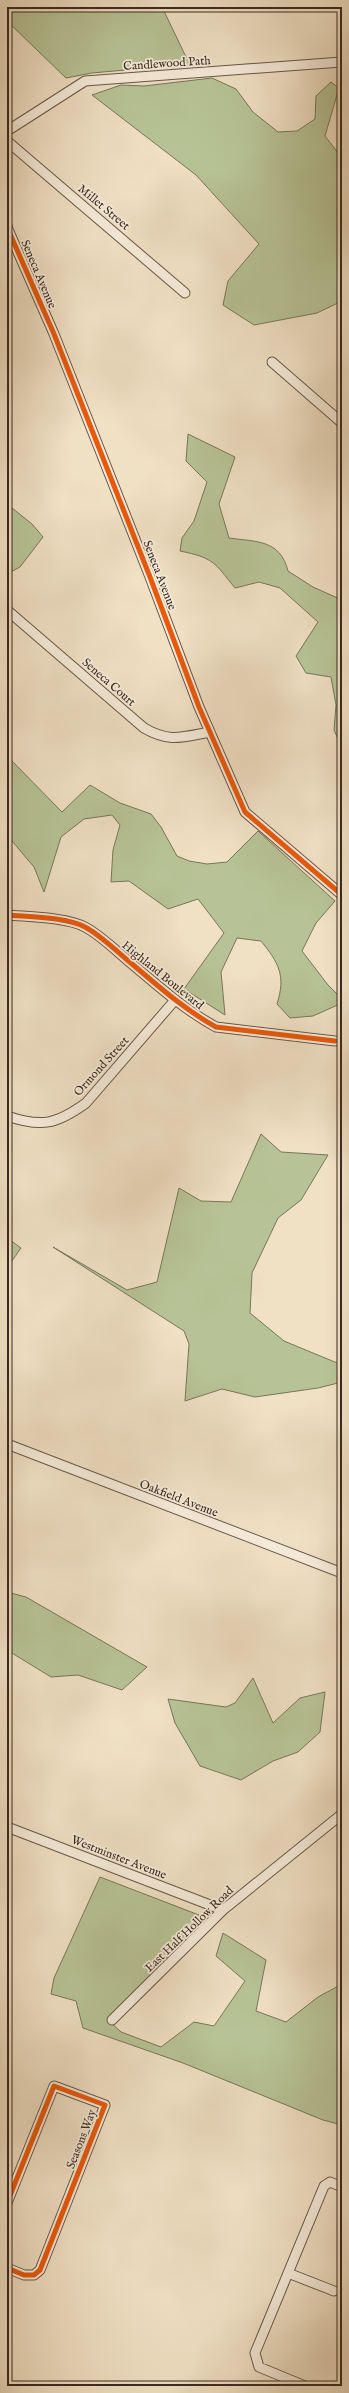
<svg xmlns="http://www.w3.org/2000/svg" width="349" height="2393" font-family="'IM FELL English',serif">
<rect width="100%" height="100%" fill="#f0e0c4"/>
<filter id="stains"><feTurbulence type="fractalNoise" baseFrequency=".005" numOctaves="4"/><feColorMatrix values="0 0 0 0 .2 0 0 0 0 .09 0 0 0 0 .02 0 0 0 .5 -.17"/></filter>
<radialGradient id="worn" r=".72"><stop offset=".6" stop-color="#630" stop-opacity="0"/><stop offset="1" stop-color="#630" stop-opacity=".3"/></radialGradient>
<path fill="#b7c396" stroke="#78765b" d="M7,7H162L186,57L193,64L92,73L66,78L7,21Z
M212,78L236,89L253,112L278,132L297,131L315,119L316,96L331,82L339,88L325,136L342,158V301L317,313L254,325L223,305L228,281L259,244L196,175L92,95L121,85L144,86Z
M188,434L235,457L219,504L229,538C256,542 280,539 288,571L313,587L342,600V748L334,730L336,705L331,677L306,673L296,656L318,622L280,588L259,582L235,588C214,562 214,558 180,551L182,538L194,521L207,482L186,461Z
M7,504L32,524L43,537L20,567L7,574Z
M10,759L62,812L90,785L120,803L151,814L161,827L177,856L189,861L207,864L227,862L258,831L335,901L316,923L302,951L328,985L342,999V1003L313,1016L290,1018L277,1004C286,976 279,963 261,941L237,938L221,972L225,1015L184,989L224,933L198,899L168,909L129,881L111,882L113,850L120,825L112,815L84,819L61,837L44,892L34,867L7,835V760Z
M261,1134L281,1152L328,1155L301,1200L278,1218L252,1273L250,1313L284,1341L342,1365V1382L318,1388L255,1397L222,1389L185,1401L189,1344L184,1331L53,1247L127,1290L157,1282L179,1188L201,1201L231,1202Z
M7,1238L21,1248L7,1268Z
M7,1592L26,1597L147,1667L122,1690L78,1675L51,1677L7,1650Z
M253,1678L273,1723L300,1698L325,1692L320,1732L298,1752L273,1761L241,1780L200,1766L175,1723L168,1699L226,1707L235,1703Z
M100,1877L199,1915L192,1930L108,2020L121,2032L161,2047L194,2022L214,2026L245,1981L216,1956L223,1933L266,1960L256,2011L286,2022L318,1997L342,1984V2125L323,2120L183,2063L83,2028L76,2001L51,1994L54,1978Z"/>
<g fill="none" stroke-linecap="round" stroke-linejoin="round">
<g stroke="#685749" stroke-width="11">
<path id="street" d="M7,131L85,81L342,62
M7,141L185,293
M7,227L54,334L150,577L199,707L245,812L342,895
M272,362L342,423
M7,610L144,728C170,743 182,737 210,732
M7,915C29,917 66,917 85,927C100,935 113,948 126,959C155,983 183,1009 216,1027L335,1041
M7,1116C42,1128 57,1124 86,1103L175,1000
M7,1444L342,1573
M7,1827L223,1910
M112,2020L223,1910L342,1814
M7,2203L54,2086L105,2105L40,2270L34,2275H24L7,2268
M288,2273L334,2291
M305,2386L259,2367L255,2353L324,2186L330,2182L342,2187"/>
</g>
<use href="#street" stroke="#f5ebd9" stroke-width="9"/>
<g stroke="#f5ebd9" stroke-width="8">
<path id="cycleway" d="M7,227L54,334L150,577L199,707L245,812L342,895
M7,915C29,917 66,917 85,927C100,935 113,948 126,959C155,983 183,1009 216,1027L335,1041
M7,2203L54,2086L105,2105L40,2270L34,2275H24L7,2268"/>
</g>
<use href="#cycleway" stroke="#e8590c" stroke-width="5"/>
</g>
<g text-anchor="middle" stroke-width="3.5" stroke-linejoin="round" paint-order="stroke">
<g font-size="12" fill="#3a2920" stroke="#f5ebd9">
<text transform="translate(167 63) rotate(-4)" y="4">Candlewood Path</text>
<text transform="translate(104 207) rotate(40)" y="4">Millet Street</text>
<text transform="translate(39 274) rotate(67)" y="4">Seneca Avenue</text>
<text transform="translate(160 575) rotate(69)" y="4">Seneca Avenue</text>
<text transform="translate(109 682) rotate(41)" y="4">Seneca Court</text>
<text transform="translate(163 975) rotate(39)" y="4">Highland Boulevard</text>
<text transform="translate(101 1066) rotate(-48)" y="4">Ormond Street</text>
<text transform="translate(179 1498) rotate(21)" y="4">Oakfield Avenue</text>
<text transform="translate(119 1857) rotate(21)" y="4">Westminster Avenue</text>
<text transform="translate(189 1929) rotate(-44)" y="4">East Half Hollow Road</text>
<text transform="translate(81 2139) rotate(-69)" y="4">Seasons Way</text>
</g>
</g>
<rect width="349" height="2393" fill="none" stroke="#f0e0c4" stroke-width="24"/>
<rect x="8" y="8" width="333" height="2377" fill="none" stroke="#3a2920" stroke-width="2"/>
<rect x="12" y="12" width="325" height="2369" fill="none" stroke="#3a2920"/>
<rect width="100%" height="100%" filter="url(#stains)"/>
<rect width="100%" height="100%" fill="url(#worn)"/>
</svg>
